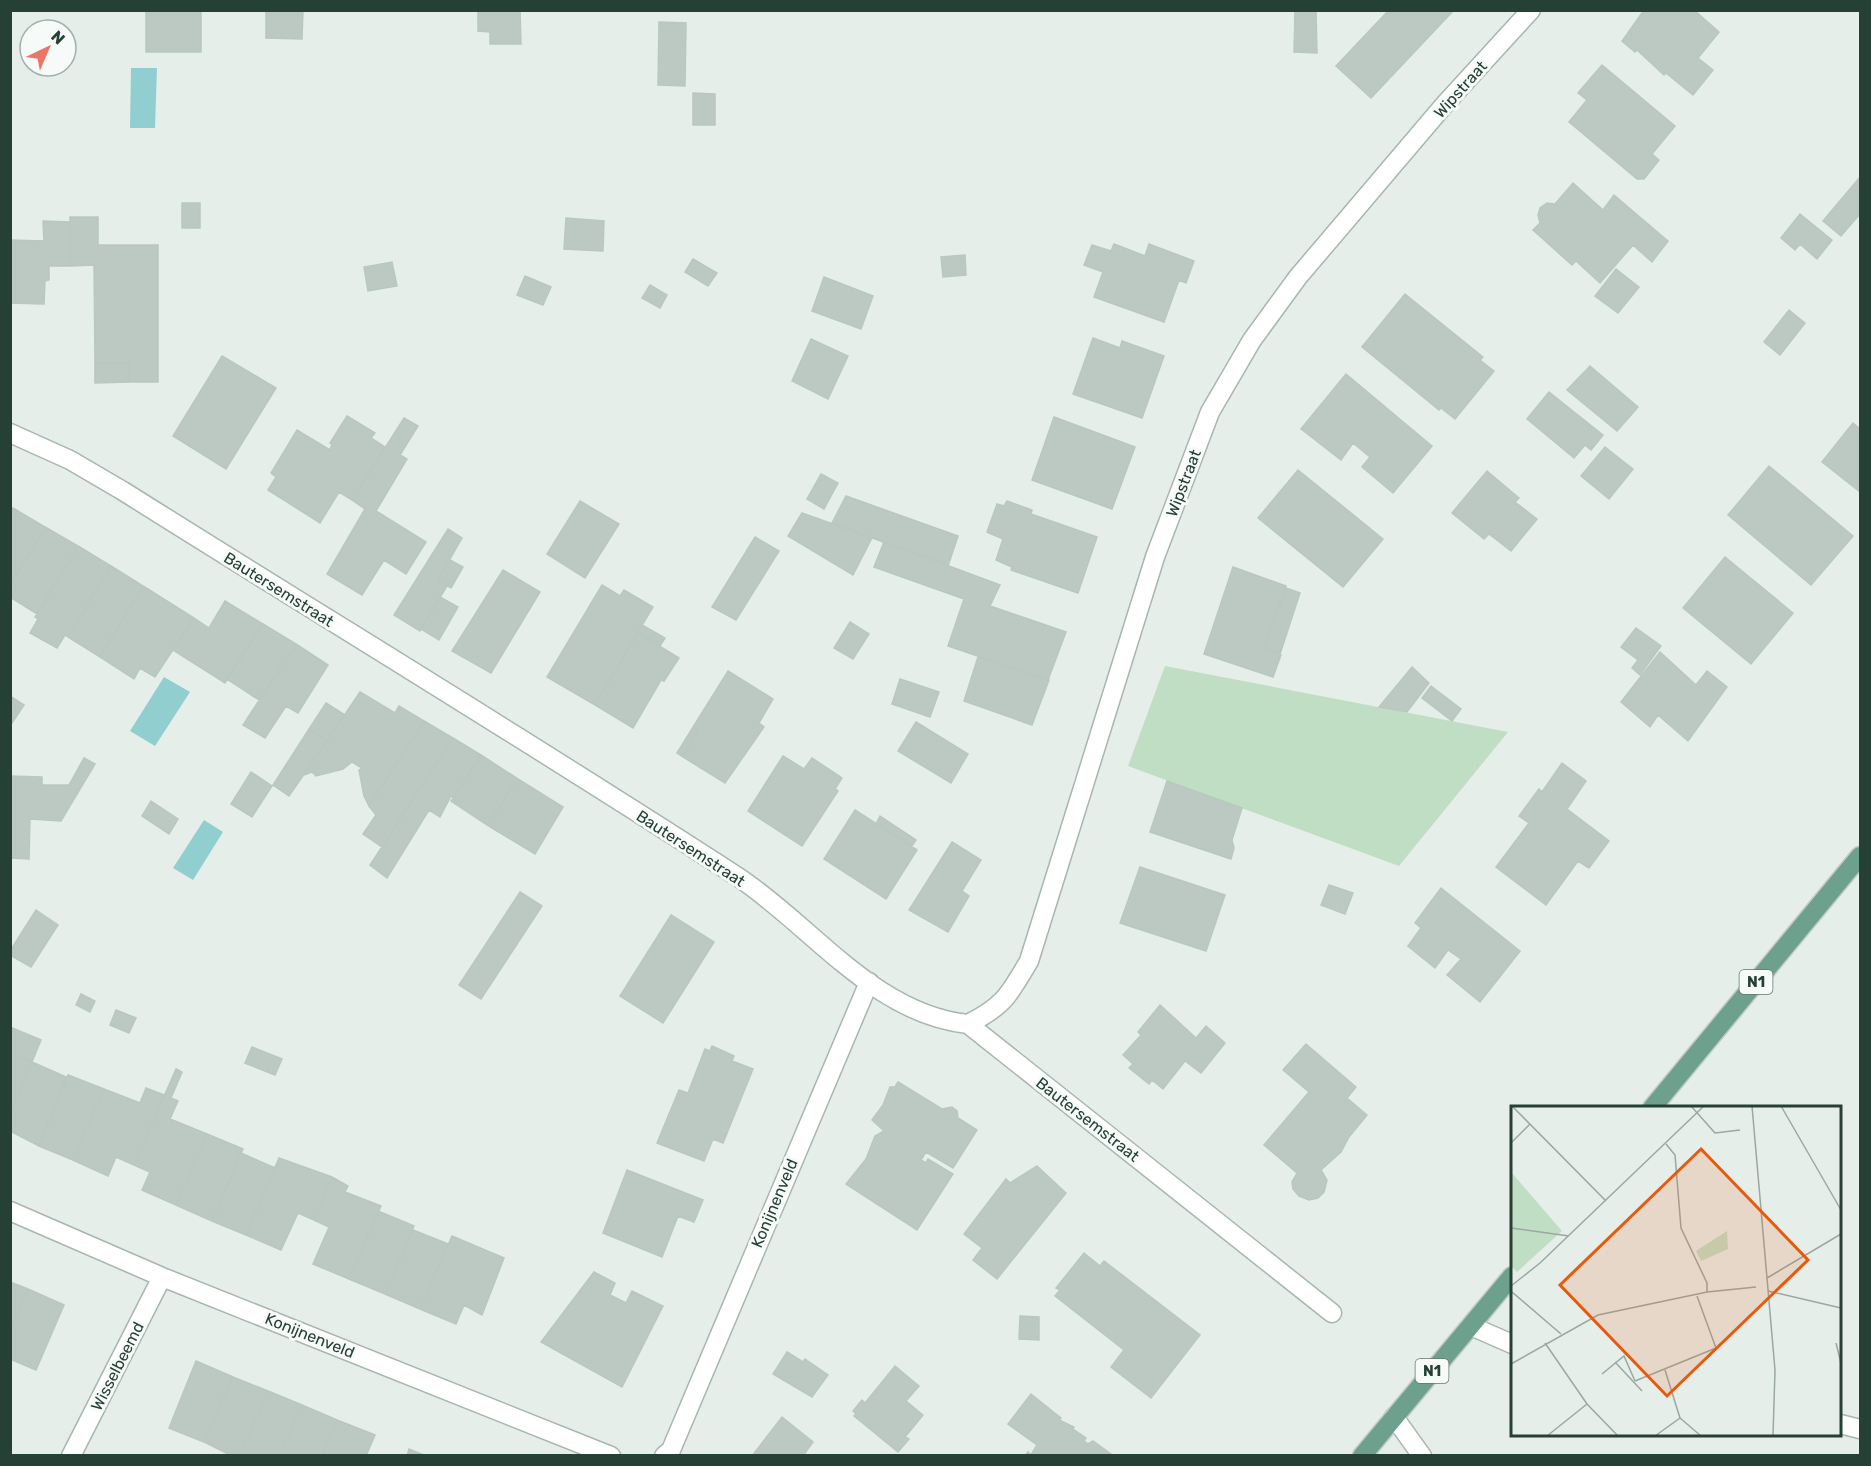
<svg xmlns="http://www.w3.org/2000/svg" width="1871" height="1466" font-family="Rubik,sans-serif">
<rect width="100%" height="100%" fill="#e6eee9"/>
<path fill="#c0dec4" d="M1165,666L1508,732L1399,866L1128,766Z"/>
<path fill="#91ced0" d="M131,68H157L155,128H130Z
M164,677L190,692L155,746L130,731Z
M204,820L223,832L193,880L173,868Z"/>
<path fill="#bbc9c2" stroke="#b8c8bf" stroke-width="1.5" d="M146,10H201V52H146Z
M266,10H303L302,39L266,38Z
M478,10H520L521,44H490V32L478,31Z
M1295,10H1316L1317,53L1294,52Z
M1389,10H1454L1371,98L1336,66Z
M1644,10H1694L1719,32L1698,58L1713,70L1693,95L1666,73L1664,75L1637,50L1635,52L1622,41Z
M659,22L686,23L685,86L658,85Z
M1602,65L1675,126L1652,154L1659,160L1644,179H1637L1569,122L1587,100L1578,93Z
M693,93L715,94V125H693Z
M1860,177V214L1841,236L1823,221Z
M1573,183L1603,210L1614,195L1668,241L1652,262L1633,245L1600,283L1576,261L1572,265L1533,230L1540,223L1538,215L1540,208L1547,203L1555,204Z
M182,203H200V228H182Z
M1800,214L1832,240L1817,259L1800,244L1795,250L1781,238Z
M70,217H98V245H158V382H129V363H95L94,265L70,266Z
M566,218L604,221L603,251L564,249Z
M43,221L70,222V266H49V280L45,281L44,304L10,303V240L44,241Z
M1114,244L1145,256L1149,244L1194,261L1186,283L1179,280L1164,322L1094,297L1103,272L1084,265L1092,245L1111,251Z
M965,255L966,275L943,277L941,257Z
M693,259L717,273L708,286L685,272Z
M392,262L397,286L368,291L364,267Z
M1616,269L1639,287L1618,313L1595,296Z
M525,276L551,287L543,305L517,295Z
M824,277L873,296L861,329L812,311Z
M650,285L667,295L660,308L642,298Z
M1405,294L1483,357L1480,360L1494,371L1455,419L1441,408L1439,410L1362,347Z
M1789,310L1805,323L1780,355L1764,342Z
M1093,338L1120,348L1122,341L1164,356L1142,418L1073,394Z
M811,339L848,356L828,399L792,381Z
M222,356L276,388L226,469L173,436Z
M95,363H129V382L95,383Z
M1590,366L1638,407L1617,431L1567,390Z
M1346,374L1432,446L1393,493L1362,467L1370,457L1353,443L1341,460L1301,429Z
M1549,392L1603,435L1591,450L1585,445L1574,458L1527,419Z
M347,416L375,433L371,438L385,447L352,500L339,492L320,523L268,490L276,477L271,473L297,430L330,450L332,444L330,443Z
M1054,417L1135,447L1112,509L1032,480Z
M404,418L418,426L400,455L407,459L376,511L426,542L406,574L384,560L362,595L327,574L365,509L352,500Z
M1853,423L1860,429V492L1822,462Z
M1605,447L1633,469L1609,499L1581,476Z
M1769,466L1853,536L1811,585L1728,515Z
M1298,470L1383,539L1343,587L1258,518Z
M1487,471L1519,498L1515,502L1537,519L1511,551L1489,534L1484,539L1452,513Z
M821,474L838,483L824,509L807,499Z
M846,496L958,536L948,566L832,523Z
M580,501L619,524L585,578L547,554Z
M1007,501L1032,510L1031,514L1097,537L1078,593L1011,570L1012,567L996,560L1003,539L987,532L997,504L1004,506Z
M13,508L45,527L10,586V512Z
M802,513L872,538L853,575L788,536Z
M45,527L78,546L37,614L10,597V586Z
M448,529L462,538L438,580L447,586L420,631L394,615Z
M755,537L779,551L736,620L712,607Z
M884,542L1000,585L990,606L1066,632L1048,680L948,646L964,599L874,567Z
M78,546L111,566L68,637L65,635L57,648L30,633L38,619L35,617Z
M1725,557L1793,613L1751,664L1683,608Z
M450,560L463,567L451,588L438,580Z
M111,566L143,586L100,657L68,637Z
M1233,567L1286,586L1264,648L1281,655L1273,677L1204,654Z
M503,570L540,592L491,673L452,651Z
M602,585L620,596L624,590L653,607L595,705L547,677Z
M143,586L194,618L155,677L140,668L134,679L100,657Z
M1286,588L1300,593L1280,654L1264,648Z
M440,597L458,607L439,640L421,629Z
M225,601L263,624L225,683L173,650L194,618L209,628Z
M850,622L869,634L853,659L834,648Z
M263,624L296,644L259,700L227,679Z
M642,625L665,638L660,646L638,633Z
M1636,628L1661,646L1640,675L1632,668L1638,660L1621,647Z
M638,633L679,658L664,681L661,680L633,728L595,705Z
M296,644L328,665L298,713L286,706L265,738L243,725Z
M1660,652L1696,685L1707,671L1727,687L1688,741L1658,715L1650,727L1621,702Z
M978,657L1049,680L1032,725L964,701Z
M1412,667L1429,683L1407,712L1379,707Z
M728,671L773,699L759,723L764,727L725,783L683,757L698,731L693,727Z
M900,679L939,692L930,717L892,704Z
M1431,686L1461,709L1452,721L1422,698Z
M360,692L395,713L399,706L424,721L369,806L364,796L359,770L362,768L352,762L343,769L316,776L312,772L304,775Z
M10,696L24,705L12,723L10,722Z
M326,703L345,715L327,741L309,729Z
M424,721L453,738L382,847L363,834L376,815L369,806Z
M916,722L968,754L951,783L898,751Z
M693,727L698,731L683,757L677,753Z
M309,729L327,741L289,796L273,785Z
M453,738L481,755L453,798L451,796L440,817L429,810L387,878L370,865Z
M481,755L518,779L487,825L451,801Z
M783,756L804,769L812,758L842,778L835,789L838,791L802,846L748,811Z
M84,758L95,764L61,821L30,819L29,859L10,858V776L42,777V785H69Z
M1562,763L1586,781L1567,809L1609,841L1589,868L1578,861L1546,905L1496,867L1529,823L1519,816L1539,789L1542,792Z
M251,772L272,786L252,817L231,804Z
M518,779L563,807L535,854L487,825Z
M1167,781L1242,808L1232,840L1234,848L1231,859L1150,832Z
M151,801L178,819L169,834L142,816Z
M855,810L917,850L886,899L824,859Z
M880,816L916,840L912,846L876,824Z
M952,842L981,860L962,891L969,896L948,932L909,910Z
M1140,867L1225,895L1206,951L1120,923Z
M1329,885L1353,893L1345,914L1321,905Z
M1441,888L1520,951L1480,1002L1447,975L1461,959L1448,950L1435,968L1408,946L1421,928L1415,923Z
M520,892L542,906L481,999L459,985Z
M36,910L58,925L31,967L10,955V951Z
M671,915L714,942L663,1023L620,996Z
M81,994L95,1001L90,1012L76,1005Z
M1160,1005L1196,1038L1206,1026L1225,1043L1201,1073L1185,1061L1163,1089L1152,1080L1149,1084L1129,1068L1133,1064L1123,1055L1141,1035L1138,1032Z
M116,1010L136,1018L129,1033L110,1025Z
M10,1027L41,1040L32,1062L10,1052Z
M1306,1044L1356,1087L1347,1098L1367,1115L1349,1137L1341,1152L1321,1170L1327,1180L1324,1192L1318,1198L1309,1200L1299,1196L1293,1189L1292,1182L1297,1173L1264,1145L1309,1092L1283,1070Z
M712,1046L734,1056L732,1061L753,1069L723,1143L713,1139L704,1161L657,1143L679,1090L688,1093L705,1049L710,1051Z
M252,1047L282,1059L275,1075L245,1063Z
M10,1052L32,1062L10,1113Z
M32,1062L66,1077L39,1146L10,1131V1113Z
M176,1069L182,1072L171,1098L178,1101L170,1119L207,1134L176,1205L142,1190L150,1172L134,1165Z
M68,1075L104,1089L73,1160L39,1146Z
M898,1082L942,1109L952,1107L957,1111L958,1118L977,1130L953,1168L926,1152L921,1160L926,1163L928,1159L953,1174L917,1230L846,1184L866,1159L875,1136L884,1131L872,1120L883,1105L890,1087H895Z
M146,1088L164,1095L134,1165L116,1157L108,1176L73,1160L104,1089L140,1103Z
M207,1134L243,1149L212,1221L176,1205Z
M241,1153L275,1168L246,1235L212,1221Z
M279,1158L332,1177L314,1220L298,1213L281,1250L246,1235Z
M1037,1166L1066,1193L997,1279L973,1260L982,1248L964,1234L1006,1179L1010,1183Z
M627,1170L703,1200L694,1222L678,1216L662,1257L603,1233Z
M332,1177L348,1186L345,1192L381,1206L349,1279L313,1264L329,1227L314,1220Z
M378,1211L414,1226L385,1294L349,1279Z
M413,1230L448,1244L420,1309L385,1294Z
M452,1236L504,1258L482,1315L464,1305L456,1324L420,1309Z
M1084,1253L1100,1266L1104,1261L1200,1335L1151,1398L1111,1367L1124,1350L1055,1296L1060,1290L1056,1288Z
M594,1272L615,1283L610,1295L626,1303L632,1291L663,1306L622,1387L541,1342Z
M10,1282L28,1289L10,1332Z
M28,1289L64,1305L36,1370L10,1359V1332Z
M1020,1316L1039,1317V1340L1019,1339Z
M787,1352L803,1362L805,1359L828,1375L812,1397L773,1374Z
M196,1361L233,1377L204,1442L169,1428Z
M895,1366L919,1386L906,1401L923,1415L905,1437L909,1439L898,1452L854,1416L856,1414L853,1411L862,1400L865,1403Z
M233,1377L268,1391L240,1456H232L204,1442Z
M268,1391L302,1405L280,1456H240Z
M1031,1394L1061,1418L1059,1420L1074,1427L1073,1429L1086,1438L1084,1441L1088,1444L1093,1441L1111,1454L1025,1456L1028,1452L1031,1455L1037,1445L1008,1424Z
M302,1405L337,1420L322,1456H280Z
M782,1417L813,1442L803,1456H752Z
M337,1420L375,1435L366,1456H322Z
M409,1449L426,1456H407Z"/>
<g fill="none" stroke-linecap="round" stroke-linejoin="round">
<g stroke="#a8b6af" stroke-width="21">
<path id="minor" d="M10,433L70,460L123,491C328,620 535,745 738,877C812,926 874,1014 968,1024L1332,1313
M968,1024C1004,1006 1009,995 1029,961L1155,557L1210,412L1252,340L1298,277L1445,104L1531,10
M10,1211L162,1277L611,1456
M1471,1326L1512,1344
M1394,1417L1422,1456
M1840,1424L1860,1429
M71,1456L162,1277
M664,1456L671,1450L869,982"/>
</g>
<g stroke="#c2cac6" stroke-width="21">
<path id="primary" d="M1652,1108L1860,856
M1362,1456L1512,1276"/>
</g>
<use href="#minor" stroke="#fff" stroke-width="18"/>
<use href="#primary" stroke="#6da18d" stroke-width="18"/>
</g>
<g text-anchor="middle" stroke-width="6" stroke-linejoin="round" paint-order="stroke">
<g fill="#f6faf8" stroke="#647870" stroke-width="1.5">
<rect x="1739.5" y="970" width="33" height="24" rx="4.5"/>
<rect x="1415.5" y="1359" width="33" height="24" rx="4.5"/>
</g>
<g font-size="15" font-weight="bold" fill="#254035">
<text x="1756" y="987">N1</text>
<text x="1432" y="1376">N1</text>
</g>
<g font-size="16" fill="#254035" stroke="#f6faf8">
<text transform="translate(1460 89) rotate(-48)" y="6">Wipstraat</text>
<text transform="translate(1183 483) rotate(-69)" y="6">Wipstraat</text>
<text transform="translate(279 589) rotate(32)" y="6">Bautersemstraat</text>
<text transform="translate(691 848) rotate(33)" y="6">Bautersemstraat</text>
<text transform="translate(1088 1119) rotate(38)" y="6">Bautersemstraat</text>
<text transform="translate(774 1203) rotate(-67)" y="6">Konijnenveld</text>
<text transform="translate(310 1335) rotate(22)" y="6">Konijnenveld</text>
<text transform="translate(117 1366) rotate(-63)" y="6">Wisselbeemd</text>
</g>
</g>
<g transform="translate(1511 1106)">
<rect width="330" height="330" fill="#e6eee9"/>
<path d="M0,66L51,125L6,166L0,160ZM216,125L217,143L190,155L185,145Z" fill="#c0dec4"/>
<path fill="none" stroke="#99a8a1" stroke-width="1.5" d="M1,0L95,95M180,0L204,27L229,24M241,0L264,264L262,330M270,0L330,104M0,37L19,18M155,38L164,49L170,122L196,177V186M0,122L58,130M256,172L330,128M0,180L29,157L193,0M257,185L330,202M1,186L50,228M34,237L76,298L107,330M325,237L330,257M104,256L131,285M0,258L87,209L196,186L245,181M91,268L113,250L124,275M124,275L205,242L186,190M169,312L190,330M36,330L76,298M144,330L169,312L154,264"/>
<path fill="#e8590c" fill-opacity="0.15" stroke="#e8590c" stroke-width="3" d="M190,43L297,154L156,290L49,179Z"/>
<rect width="330" height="330" fill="none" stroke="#254035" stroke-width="3"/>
</g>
<rect width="1871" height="1466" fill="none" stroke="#254035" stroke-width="24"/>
<g transform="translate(48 48) rotate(44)"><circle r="28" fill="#f6faf8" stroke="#a2b0aa" stroke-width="1.5"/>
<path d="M0-4.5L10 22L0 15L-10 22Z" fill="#ec7666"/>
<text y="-9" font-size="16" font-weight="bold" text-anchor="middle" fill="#254035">N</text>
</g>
</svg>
